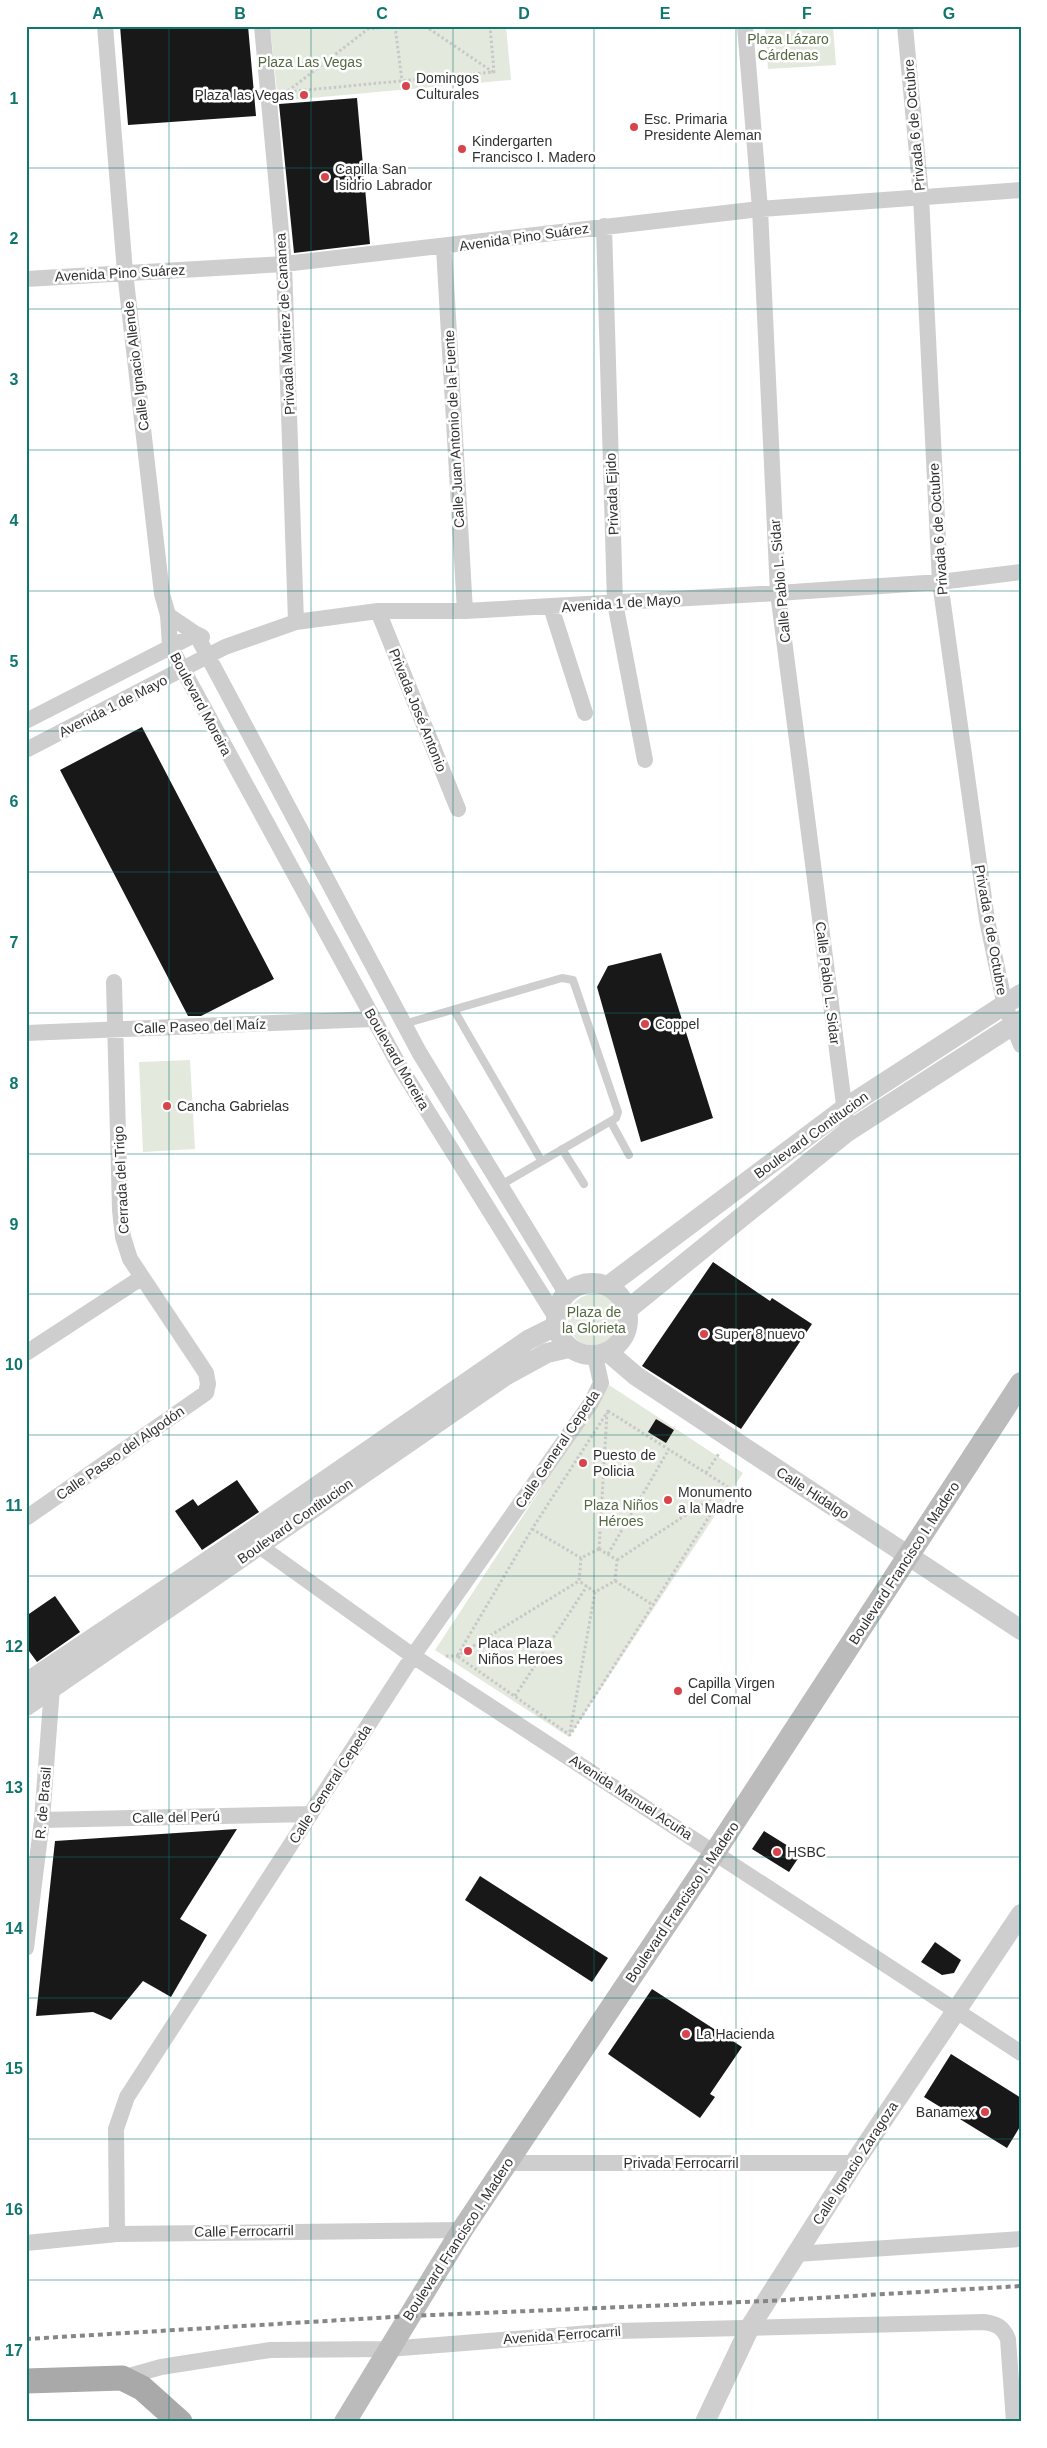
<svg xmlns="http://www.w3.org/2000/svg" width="1047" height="2448" font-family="Helvetica,sans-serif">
<rect width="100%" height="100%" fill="#fff"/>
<path fill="#e4e9de" d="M270,26H506L511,80L278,101Z
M765,26H833L836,65L768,69Z
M190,1060L195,1149L143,1152L139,1062Z
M568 1320a26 26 0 1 1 52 0a26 26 0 1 1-52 0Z
M609,1385L743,1473L569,1737L435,1650Z"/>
<path fill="#181818" d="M120,26H248L256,116L128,125Z
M357,98L370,244L294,253L279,104Z
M142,727L274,979L201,1016H188L60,770Z
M661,953L713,1118L641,1142L597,987L608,966Z
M713,1262L770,1301L772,1298L812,1324L741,1429L642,1366Z
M656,1419L674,1430L666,1443L648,1432Z
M237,1480L259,1512L202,1550L175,1511L193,1499L198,1506Z
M55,1596L80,1632L37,1662L26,1647V1616Z
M237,1829L180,1919L207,1935L171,1997L143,1981L111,2020L93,2012L36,2016L55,1841Z
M764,1831L801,1854L789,1872L752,1849Z
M480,1876L608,1958L592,1982L465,1900Z
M935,1942L961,1960L954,1973L942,1975L921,1962Z
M652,1989L742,2047L710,2094L715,2097L700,2118L608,2054Z
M951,2054L1021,2098V2125L1007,2148L924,2097Z"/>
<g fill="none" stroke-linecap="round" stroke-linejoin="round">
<path stroke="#c8c8c8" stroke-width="3" stroke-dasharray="2.5 2.5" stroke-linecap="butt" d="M395,26L402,81
M425,26L493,72
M286,90V92L494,72L490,26
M288,91L368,29L396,26
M608,1411L728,1487L570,1735L457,1656L532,1529Z
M706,1473L720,1452
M532,1529L581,1558
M599,1549L607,1413
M599,1549L617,1560L615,1581L595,1592L579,1581L581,1558Z
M608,1554L669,1449
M617,1560L727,1488
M615,1581L653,1605
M446,1656H457L579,1581
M515,1696L587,1586
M570,1732L595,1592"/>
<path stroke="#cecece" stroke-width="8" d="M454,1010L541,1160
M404,1024L562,978L573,980L618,1112L616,1118L499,1186
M611,1122L629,1155
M562,1149L584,1184"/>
<path stroke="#cecece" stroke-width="16" d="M105,26L125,272L162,594L168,615L170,646L400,1067L555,1316
M262,26L284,264L296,622
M745,26L760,209L778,593L846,1120
M905,26L921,196L940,582L987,920L1005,1006L1021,1045
M604,226L615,603L645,760
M444,248L465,611
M26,279L284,264L760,209L1021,190
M551,607L585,713
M378,611L458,809
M168,615L196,634L419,1052L566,1293
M26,721L196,634L202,637
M26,750L225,647L296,622L378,611H465L778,593L940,582L1021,572
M26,1033L373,1019
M26,1353L141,1278
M26,1518L206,1393L208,1384L206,1373L130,1259L123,1237L120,1210L114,982
M251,1540L413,1656L1021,2053
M42,1820L311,1814
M26,1948L42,1820L52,1688
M507,2163H854
M117,2234L116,2129L127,2097L413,1656L591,1403L601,1383L595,1356
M26,2243L117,2234L462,2230
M796,2254L1021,2239
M122,2378L161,2367L270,2350L388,2349L616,2331L984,2322C997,2324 1003,2327 1008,2339L1014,2422"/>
<path stroke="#cecece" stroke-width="20" d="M556 1319a36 36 0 1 1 72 0a36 36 0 1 1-72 0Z
M608,1286L845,1108L1021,994
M627,1310L847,1132L1021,1020
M608,1352L636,1376L1021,1630
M26,1683L245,1536L528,1340L556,1326
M26,1706L505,1376L547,1353L569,1348
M705,2422L750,2327L854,2163L1021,1914"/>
<path stroke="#bbb" stroke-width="22" d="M345,2422L462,2230L715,1852L1021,1383"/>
<path stroke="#a9a9a9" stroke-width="25" d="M26,2381L122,2378L142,2388L180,2422"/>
<path stroke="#868686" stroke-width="4" stroke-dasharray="5 4" stroke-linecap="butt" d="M26,2339L409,2316L767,2301L1021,2286"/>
</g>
<path fill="none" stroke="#0f766e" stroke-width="1" stroke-opacity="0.55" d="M169,26V2422M311,26V2422M453,26V2422M594,26V2422M736,26V2422M878,26V2422M26,168H1021M26,309H1021M26,450H1021M26,591H1021M26,731H1021M26,872H1021M26,1013H1021M26,1154H1021M26,1294H1021M26,1435H1021M26,1576H1021M26,1717H1021M26,1857H1021M26,1998H1021M26,2139H1021M26,2280H1021"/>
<g fill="#d7444c" stroke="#fff" stroke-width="2">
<circle cx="406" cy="86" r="5"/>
<circle cx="304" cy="95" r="5"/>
<circle cx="634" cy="127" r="5"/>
<circle cx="462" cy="149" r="5"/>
<circle cx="325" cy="177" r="5"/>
<circle cx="645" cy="1024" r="5"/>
<circle cx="167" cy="1106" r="5"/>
<circle cx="704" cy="1334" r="5"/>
<circle cx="583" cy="1463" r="5"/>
<circle cx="668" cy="1500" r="5"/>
<circle cx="468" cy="1651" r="5"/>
<circle cx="678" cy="1691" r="5"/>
<circle cx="777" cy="1852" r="5"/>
<circle cx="686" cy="2034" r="5"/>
<circle cx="985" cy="2112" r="5"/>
</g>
<g text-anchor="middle" stroke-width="5" stroke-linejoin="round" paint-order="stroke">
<g font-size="14" fill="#536a42" stroke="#fff">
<text x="788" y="44">Plaza Lázaro<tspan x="788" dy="16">Cárdenas</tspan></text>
<text x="310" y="67">Plaza Las Vegas</text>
<text x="594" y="1317">Plaza de<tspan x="594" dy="16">la Glorieta</tspan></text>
<text x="621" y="1510">Plaza Niños<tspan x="621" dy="16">Héroes</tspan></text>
</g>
<g font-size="14" fill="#313131" stroke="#fff" text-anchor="start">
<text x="416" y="83">Domingos<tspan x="416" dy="16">Culturales</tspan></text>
<text x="294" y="100" text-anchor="end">Plaza las Vegas</text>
<text x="644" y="124">Esc. Primaria<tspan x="644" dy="16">Presidente Aleman</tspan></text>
<text x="472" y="146">Kindergarten<tspan x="472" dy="16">Francisco I. Madero</tspan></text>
<text x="335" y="174">Capilla San<tspan x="335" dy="16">Isidrio Labrador</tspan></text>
<text x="655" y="1029">Coppel</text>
<text x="177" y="1111">Cancha Gabrielas</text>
<text x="714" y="1339">Super 8 nuevo</text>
<text x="593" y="1460">Puesto de<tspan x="593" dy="16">Policia</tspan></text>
<text x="678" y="1497">Monumento<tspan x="678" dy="16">a la Madre</tspan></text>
<text x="478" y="1648">Placa Plaza<tspan x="478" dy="16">Niños Heroes</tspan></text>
<text x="688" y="1688">Capilla Virgen<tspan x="688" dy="16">del Comal</tspan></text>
<text x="787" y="1857">HSBC</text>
<text x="696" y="2039">La Hacienda</text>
<text x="975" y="2117" text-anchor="end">Banamex</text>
</g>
<g font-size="14" fill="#313131" stroke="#fff">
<text transform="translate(914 125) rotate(-95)" y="5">Privada 6 de Octubre</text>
<text transform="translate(524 237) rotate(-8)" y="5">Avenida Pino Suárez</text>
<text transform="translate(120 273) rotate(-3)" y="5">Avenida Pino Suárez</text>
<text transform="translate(285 324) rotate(-93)" y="5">Privada Martirez de Cananea</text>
<text transform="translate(136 366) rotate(-97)" y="5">Calle Ignacio Allende</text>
<text transform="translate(454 429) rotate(-93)" y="5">Calle Juan Antonio de la Fuente</text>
<text transform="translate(612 494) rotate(-92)" y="5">Privada Ejido</text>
<text transform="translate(938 529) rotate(-94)" y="5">Privada 6 de Octubre</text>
<text transform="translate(780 581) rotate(-95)" y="5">Calle Pablo L. Sidar</text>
<text transform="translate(621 603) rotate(-4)" y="5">Avenida 1 de Mayo</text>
<text transform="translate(201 704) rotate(62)" y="5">Boulevard Moreira</text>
<text transform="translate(113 706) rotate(-27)" y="5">Avenida 1 de Mayo</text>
<text transform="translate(418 710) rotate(68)" y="5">Privada José Antonio</text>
<text transform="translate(991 930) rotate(80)" y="5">Privada 6 de Octubre</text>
<text transform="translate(828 983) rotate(83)" y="5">Calle Pablo L. Sidar</text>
<text transform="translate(200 1026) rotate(-2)" y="5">Calle Paseo del Maíz</text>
<text transform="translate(397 1059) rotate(60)" y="5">Boulevard Moreira</text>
<text transform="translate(811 1135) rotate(-36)" y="5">Boulevard Contitucion</text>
<text transform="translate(121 1180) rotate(-93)" y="5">Cerrada del Trigo</text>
<text transform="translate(557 1449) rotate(-56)" y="5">Calle General Cepeda</text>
<text transform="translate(120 1453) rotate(-35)" y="5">Calle Paseo del Algodón</text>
<text transform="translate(813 1493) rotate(33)" y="5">Calle Hidalgo</text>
<text transform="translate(295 1521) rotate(-35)" y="5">Boulevard Contitucion</text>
<text transform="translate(904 1563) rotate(-57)" y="5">Boulevard Francisco I. Madero</text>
<text transform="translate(330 1784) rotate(-57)" y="5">Calle General Cepeda</text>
<text transform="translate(631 1797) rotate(33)" y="5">Avenida Manuel Acuña</text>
<text transform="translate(43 1803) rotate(-85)" y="5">R. de Brasil</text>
<text transform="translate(176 1817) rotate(-1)" y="5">Calle del Perú</text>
<text transform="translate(682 1902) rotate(-56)" y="5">Boulevard Francisco I. Madero</text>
<text x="681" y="2168">Privada Ferrocarril</text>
<text transform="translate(855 2163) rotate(-57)" y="5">Calle Ignacio Zaragoza</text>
<text transform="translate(244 2231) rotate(-1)" y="5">Calle Ferrocarril</text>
<text transform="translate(458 2239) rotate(-57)" y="5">Boulevard Francisco I. Madero</text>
<text transform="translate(562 2335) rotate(-4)" y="5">Avenida Ferrocarril</text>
</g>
</g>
<rect width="1047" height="2448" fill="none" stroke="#ffffff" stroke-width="55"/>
<rect x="28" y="28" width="992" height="2392" fill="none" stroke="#0f766e" stroke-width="2"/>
<g font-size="16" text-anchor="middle" font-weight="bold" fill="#0f766e">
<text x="98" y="19">A</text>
<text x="240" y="19">B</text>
<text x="382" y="19">C</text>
<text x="524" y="19">D</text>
<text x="665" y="19">E</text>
<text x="807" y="19">F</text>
<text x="949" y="19">G</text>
<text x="14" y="104">1</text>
<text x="14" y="244">2</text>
<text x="14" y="385">3</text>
<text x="14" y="526">4</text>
<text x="14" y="667">5</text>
<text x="14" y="807">6</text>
<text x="14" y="948">7</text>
<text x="14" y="1089">8</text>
<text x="14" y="1230">9</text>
<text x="14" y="1370">10</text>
<text x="14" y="1511">11</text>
<text x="14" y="1652">12</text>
<text x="14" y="1793">13</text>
<text x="14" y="1934">14</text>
<text x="14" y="2074">15</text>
<text x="14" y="2215">16</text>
<text x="14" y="2356">17</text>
</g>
</svg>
